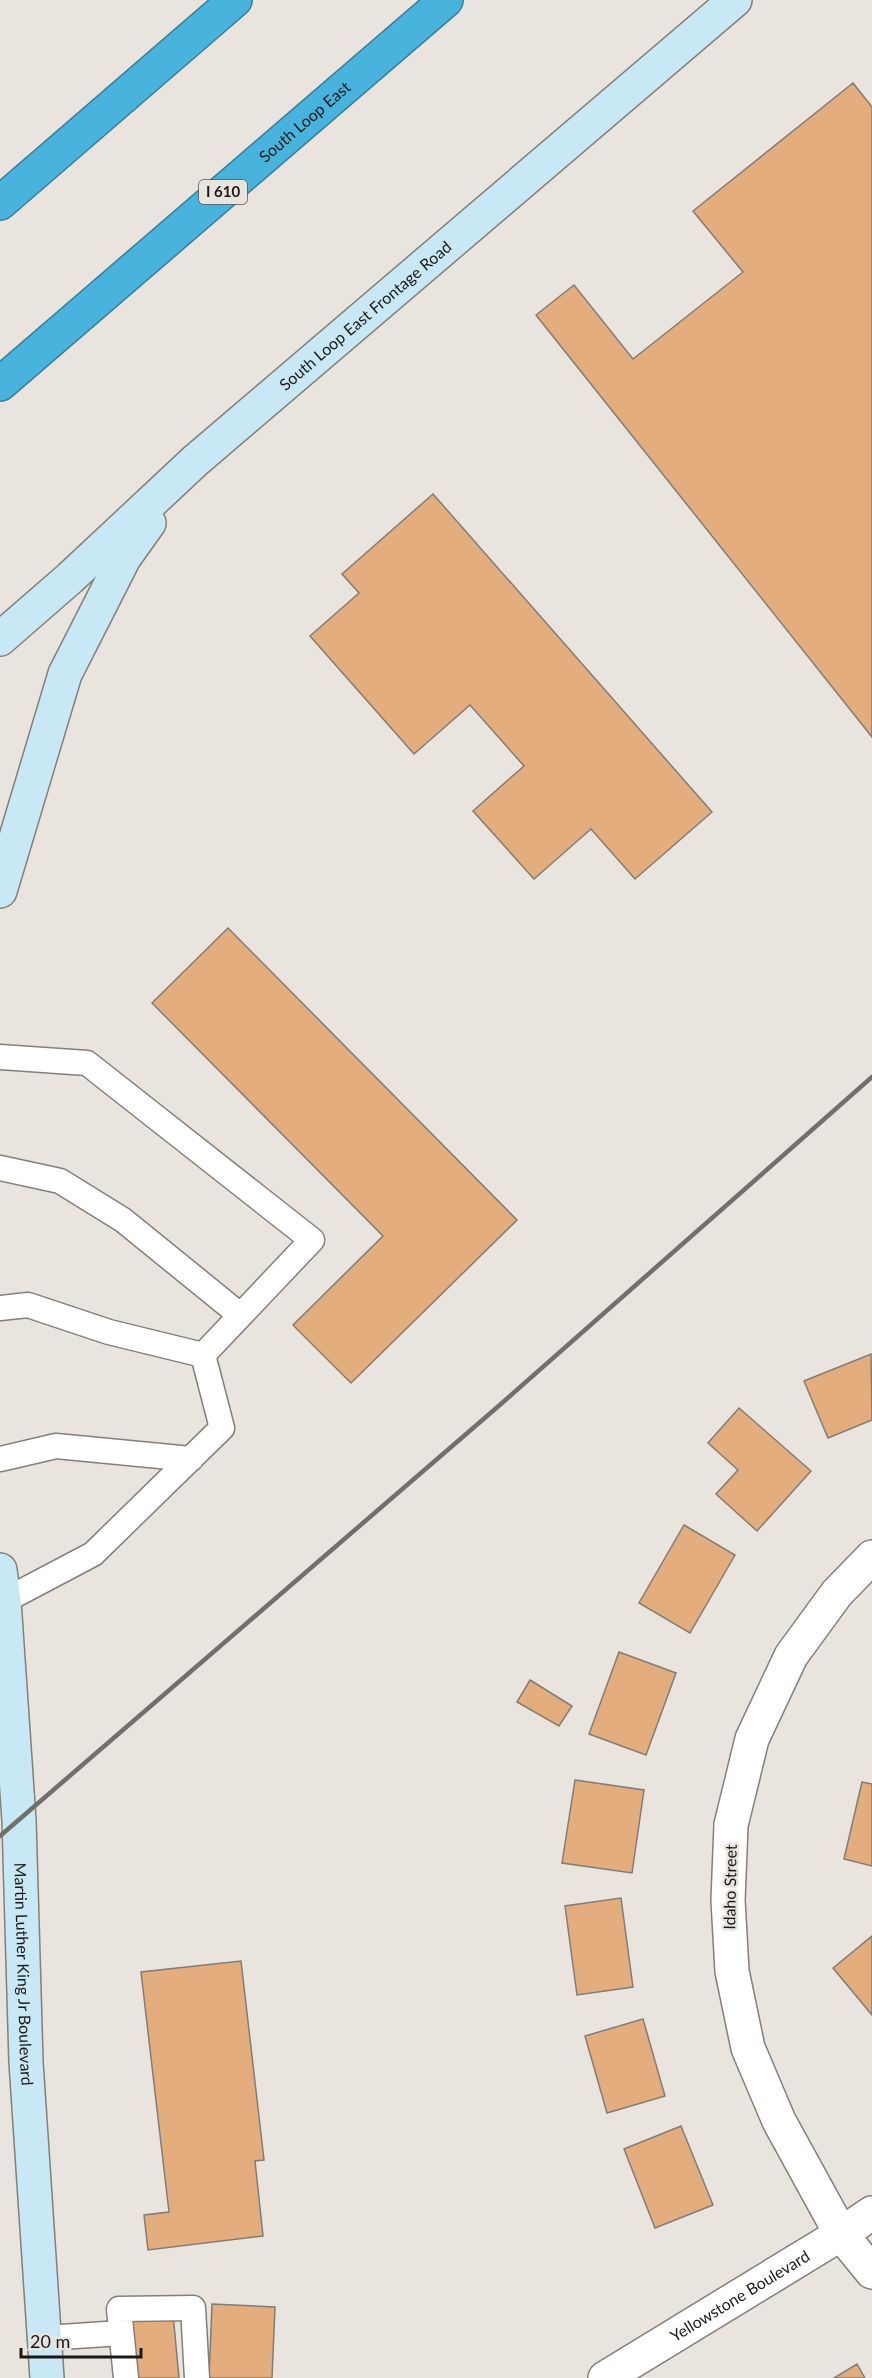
<svg xmlns="http://www.w3.org/2000/svg" width="872" height="2378" font-family="Lato,sans-serif">
<rect width="100%" height="100%" fill="#eae4de"/>
<path fill="#e3ad7d" stroke="#827c77" stroke-width="1.5" d="M853,83L872,107V737L536,315L574,285L633,359L743,272L693,211Z
M433,494L712,812L635,879L591,829L534,879L473,811L524,766L470,705L414,754L310,636L359,593L342,574Z
M228,928L517,1220L351,1383L293,1325L383,1236L152,1003Z
M871,1354L872,1420L828,1438L804,1381Z
M739,1408L811,1471L757,1531L716,1494L738,1470L708,1443Z
M684,1525L735,1555L690,1633L639,1603Z
M619,1652L676,1673L646,1755L589,1734Z
M530,1680L572,1706L559,1726L517,1702Z
M575,1780L644,1790L632,1873L562,1863Z
M862,1782L872,1784V1866L844,1859Z
M621,1898L633,1987L577,1995L565,1906Z
M872,1936V2015L833,1968Z
M241,1961L264,2160L255,2161L263,2236L148,2250L144,2215L169,2212L141,1972Z
M643,2019L665,2096L607,2113L585,2036Z
M681,2126L713,2205L655,2228L624,2149Z
M212,2304L275,2307L272,2378H209Z
M173,2314L179,2378H132L126,2319Z
M857,2364L865,2378H834Z"/>
<g fill="none" stroke-linecap="round" stroke-linejoin="round">
<g stroke="#847f7a" stroke-width="27">
<path id="service" d="M0,1057L87,1063L312,1240L203,1355L222,1428L93,1554L4,1601
M0,1168L60,1181L123,1220L240,1315
M0,1308L28,1305L109,1332L203,1355
M0,1459L56,1446L191,1459
M46,2338L121,2333
M126,2378L119,2309L193,2308L197,2378"/>
</g>
<g stroke="#847f7a" stroke-width="36">
<path id="minor" d="M872,1557L837,1593L791,1656L752,1739L731,1825L728,1900L732,1971L748,2048L779,2121L841,2234L872,2272"/>
</g>
<g stroke="#847f7a" stroke-width="36">
<g id="tertiary">
<path id="s1" d="M605,2378L841,2234L872,2213"/>
</g>
</g>
<g stroke="#847f7a" stroke-width="36">
<g id="secondary">
<path id="s2" d="M0,639L70,578L195,461L735,0"/>
<path d="M0,891L65,674L124,558L149,523"/>
<path id="s3" d="M0,1570L4,1601L19,1820L26,2062L47,2378"/>
</g>
</g>
<g stroke="#387e98" stroke-width="36">
<g id="motorway">
<path d="M0,203L235,0"/>
<path id="s4" d="M0,384L446,0"/>
</g>
</g>
<use href="#service" stroke="#fff" stroke-width="24"/>
<use href="#minor" stroke="#fff" stroke-width="33"/>
<use href="#tertiary" stroke="#fff" stroke-width="33"/>
<use href="#secondary" stroke="#c8e8f5" stroke-width="33"/>
<use href="#motorway" stroke="#48b4dd" stroke-width="33"/>
<path stroke="#73706c" stroke-width="4.5" d="M0,1836L494,1410L872,1077"/>
</g>
<g text-anchor="middle" stroke-width="5" stroke-linejoin="round" paint-order="stroke">
<rect fill="#eae4de" stroke="#595653" stroke-width="1.5" x="199" y="180" width="48" height="24" rx="4.5"/>
<g font-size="15" font-weight="bold" fill="#1b1917">
<text x="223" y="197">I 610</text>
</g>
<g font-size="16" fill="#1b1917" stroke="#eae4de">
<text dy="6" stroke="none"><textPath href="#s4" startOffset="402">South Loop East</textPath></text>
<text dy="6" stroke="none"><textPath href="#s2" startOffset="488">South Loop East Frontage Road</textPath></text>
<text transform="translate(730 1887) rotate(-89)" y="6">Idaho Street</text>
<text dy="6" stroke="none"><textPath href="#s3" startOffset="405">Martin Luther King Jr Boulevard</textPath></text>
<text dy="6" stroke="none"><textPath href="#s1" startOffset="158">Yellowstone Boulevard</textPath></text>
</g>
</g>
<path d="M21 2348v9h120v-9" fill="none" stroke="#1b1917" stroke-width="3"/>
<text x="30" y="2348" font-size="18" fill="#1b1917" stroke="#eae4de" stroke-width="4.5" paint-order="stroke">20 m</text>
</svg>
